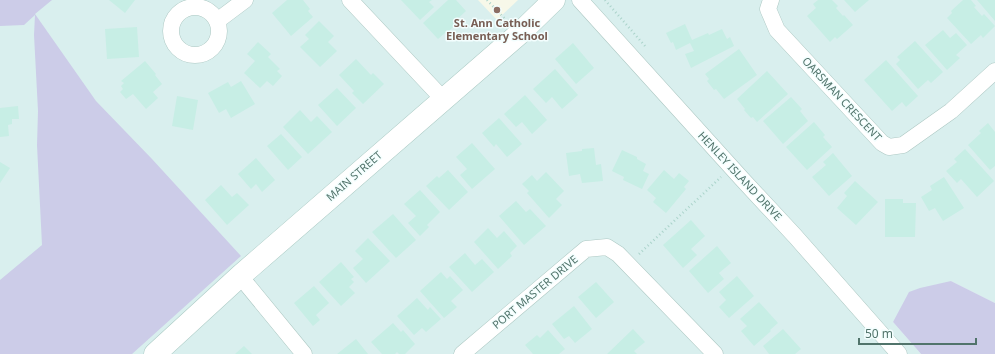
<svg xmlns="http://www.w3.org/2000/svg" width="995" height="354" font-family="'Noto Sans',sans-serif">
<rect width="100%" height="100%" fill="#edfbfb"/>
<path fill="#d9efee" d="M0,0H995V303L951,281L893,322L921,354H0Z"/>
<path fill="#f7f8e9" d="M478,0H518L497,20Z"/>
<path fill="#cccce8" d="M0,0H52L35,14L96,101L152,159L241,256L132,354H0V280L42,245L37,145L38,111L34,35L35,15L24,25L0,26Z
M951,281L995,303V354H921L893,322L909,292L920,288Z"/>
<path fill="#c7eee5" d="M109,0H135L125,13Z
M287,0H303L310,9L308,11L313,17L291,36L272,13Z
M401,0H432L429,2L434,7L420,20Z
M448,0H456L466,11L454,22L456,24L446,34L445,33L438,39L423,23Z
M818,0H832L838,6L836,8L843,16L844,15L853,25L837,39L835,37L830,42L807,16L816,8L813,4Z
M844,0H869L855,12Z
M963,0H971L976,6L974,7L982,16L984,14L995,26L983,38L981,35L971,44L947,18L952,13L951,11Z
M977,0H995V21Z
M319,21L334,36L328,42L337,51L320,67L300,47L309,39L305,35Z
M685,24L692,40L708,33L709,35L722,29L727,39L730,37L734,46L691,68L685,54L694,51L690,43L676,50L673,42L671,43L666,33Z
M137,27L139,57L107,59L105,29Z
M943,30L950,38L956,33L967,45L956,55L960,58L947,70L925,45Z
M915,41L943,72L931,83L928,80L918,89L896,64L900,60L897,57Z
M258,42L271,54L268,57L280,69L277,71L282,76L273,86L267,81L260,88L244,73L255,61L247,54Z
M573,43L594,68L576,84L555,59Z
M739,49L757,75L724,99L716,89L714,90L707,81L709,79L705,74Z
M356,59L371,75L373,73L384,84L363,104L352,93L354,91L339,75Z
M886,60L918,96L906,107L902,102L892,111L864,80Z
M145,61L156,74L155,75L162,84L153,92L158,98L146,109L133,94L126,99L120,92L123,89L121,86L124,83L121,81Z
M555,69L578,95L562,109L552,97L546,103L533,89Z
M767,71L788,94L757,122L753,117L751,118L744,110L745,109L737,99Z
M241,81L255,104L231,118L226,109L219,113L208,93L228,82L231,87Z
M337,88L356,108L337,126L318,105Z
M525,95L547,120L532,134L522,122L516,127L504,114Z
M177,96L198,100L193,130L172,126Z
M791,97L802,109L800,111L808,121L783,144L763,121Z
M18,106L19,119H12V124L8,125L9,136L0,137V108Z
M300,110L311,122L317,116L332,132L308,154L283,127Z
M499,118L522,144L507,157L496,144L494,147L482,133Z
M814,122L825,135L823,137L832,147L807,170L786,147Z
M988,123L995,132V166L990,170L968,145L981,133L979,131Z
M281,134L302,157L288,170L267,146Z
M472,143L495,169L472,189L460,175L467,169L456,157Z
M594,148L596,165L601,164L603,181L582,183L580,174L569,176L566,153L582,151V149Z
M965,149L994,181L977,197L961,179L957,183L946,171L957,162L954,159Z
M622,150L637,157V159L646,164L643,171L649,174L642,189L623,180L624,177L612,171Z
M833,153L852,176L829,196L812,177L826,165L823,162Z
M256,158L275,180L262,192L256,184L251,189L238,174Z
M0,162L10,168L0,183Z
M448,170L468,192L449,210L426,186L437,176L439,178Z
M664,170L674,179L679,173L689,181L684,187L686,189L666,213L653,202L656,198L647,190Z
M546,172L564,191L556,199L562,205L549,218L527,193L529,191L522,184L532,175L537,181Z
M944,177L964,208L943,221L935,208L929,211L921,197L932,190L930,186Z
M855,181L878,202L856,225L837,208L847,196L844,193Z
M221,185L232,197L237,193L249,205L227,225L205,200Z
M420,190L440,212L427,225L429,227L420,236L408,223L416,216L404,204Z
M885,199H903V203H916L915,237H885Z
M516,201L526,212L530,209L546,226L524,245L499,216Z
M393,214L416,240L396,258L372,232Z
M691,220L705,236L691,249L697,255L683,268L663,245Z
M488,228L497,238L504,231L517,246L510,253L512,256L498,269L474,242Z
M368,238L390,261L366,283L353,268L363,259L355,251Z
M717,246L731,263L719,273L724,279L708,293L689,271Z
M465,253L475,265L482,259L494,272L472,292L449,267Z
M341,262L354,277L351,279L354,282L349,287L355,293L341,306L319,282Z
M441,272L447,279L450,276L463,290L451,301L457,307L444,318L420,291Z
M737,276L754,296L729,318L719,307L726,300L719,292Z
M596,282L614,302L596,318L578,297Z
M314,286L329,303L316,315L320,320L313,326L294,303Z
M417,298L428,310L430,307L441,319L426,332L422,328L414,335L397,316Z
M759,302L778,323L770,330L771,331L754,346L741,331L747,326L740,319Z
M574,306L592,329L575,343L569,336L564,339L552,324Z
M393,323L401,332L403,330L415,344L405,354H399L397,352L395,354H382L371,342Z
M633,329L645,342L634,351L637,354H607Z
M783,329L801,349L795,354H769L763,346Z
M548,330L565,349L559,354H533L525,345L537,335L540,338Z
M356,339L368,354H337Z
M244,346L252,354H235Z"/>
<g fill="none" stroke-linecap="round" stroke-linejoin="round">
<g stroke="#adc8c3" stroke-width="17">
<path id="minor" d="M350,0L443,99
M580,0L742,179L795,236L899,354
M771,0L768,9L777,30L882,143L889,147L903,145L951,111L995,71
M171 31a24 24 0 1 1 48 0a24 24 0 1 1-48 0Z
M217,21L245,0
M240,276L304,354
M462,354L586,249L607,247L618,254L715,354"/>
</g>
<g stroke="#accbc5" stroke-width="23">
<path id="secondary" d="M155,354L240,276L519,34L554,0"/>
</g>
<path stroke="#aad3ca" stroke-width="2.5" stroke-dasharray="1 3" stroke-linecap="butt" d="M487,0L506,20
M605,0L645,46
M639,254L721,177"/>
<use href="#minor" stroke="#fff" stroke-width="16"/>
<use href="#secondary" stroke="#fff" stroke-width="22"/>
</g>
<circle fill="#8d6e63" stroke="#f3fefe" stroke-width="1.5" cx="497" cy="10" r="4"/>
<g text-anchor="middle" stroke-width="3" stroke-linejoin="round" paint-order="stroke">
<g font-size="11" font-weight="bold" fill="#785e54" stroke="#f3fefe">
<text x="497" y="27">St. Ann Catholic<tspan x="497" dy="13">Elementary School</tspan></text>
</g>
<g font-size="11" fill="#51746b" stroke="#f3fefe">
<text transform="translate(842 99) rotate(47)" y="4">OARSMAN CRESCENT</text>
<text transform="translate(354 176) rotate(-41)" y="4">MAIN STREET</text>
<text transform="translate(740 176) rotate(47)" y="4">HENLEY ISLAND DRIVE</text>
<text transform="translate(535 292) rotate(-40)" y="4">PORT MASTER DRIVE</text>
</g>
</g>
<path d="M859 338v6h117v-6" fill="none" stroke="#51746b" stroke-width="2"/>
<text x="865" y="338" font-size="12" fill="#51746b" stroke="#f3fefe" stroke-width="3" paint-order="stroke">50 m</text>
</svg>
